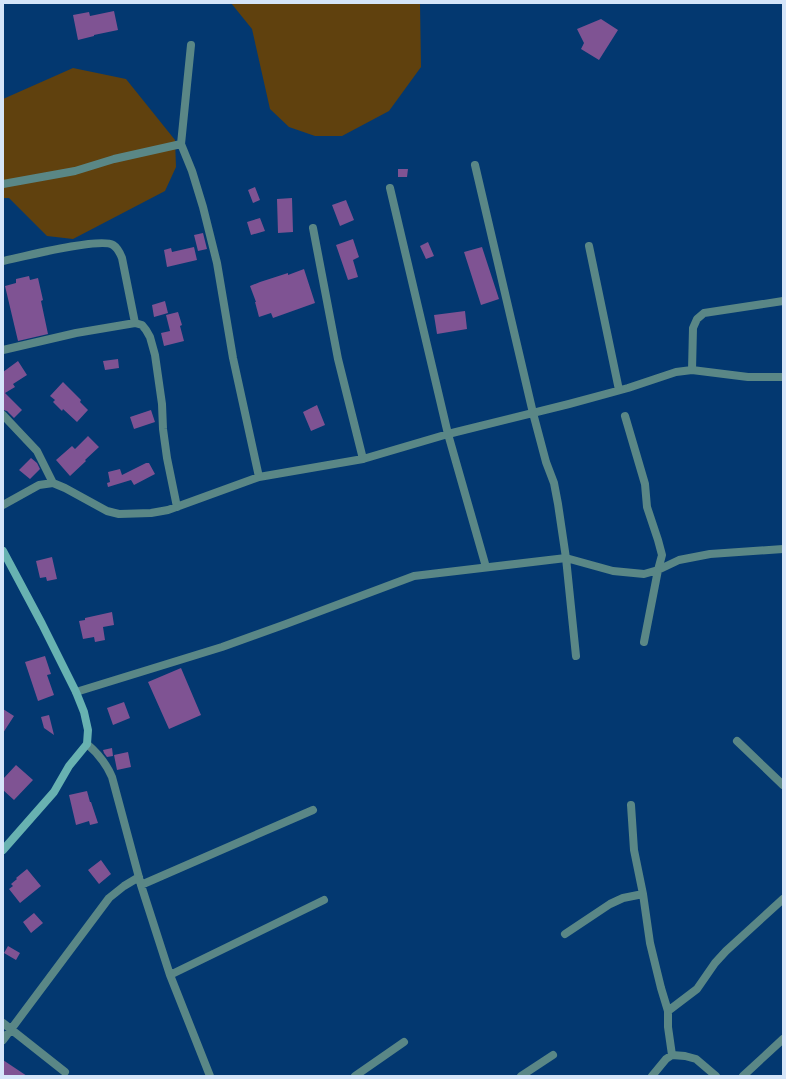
<svg xmlns="http://www.w3.org/2000/svg" width="786" height="1079" font-family="Georgia,serif">
<rect width="100%" height="100%" fill="#033870"/>
<path fill="#60410e" d="M231,3H420L421,67L389,111L342,136H315L289,127L270,109L252,29Z
M73,68L126,79L175,140L176,167L165,191L73,239L47,236L9,198H3V99Z"/>
<path fill="#7f5393" d="M114,11L118,30L94,35V36L78,40L73,15L89,12L90,16Z
M601,19L618,30L599,60L581,49L584,43L577,29Z
M398,169H408L407,177H398Z
M255,187L260,200L253,203L248,190Z
M292,198L293,232L278,233L277,199Z
M346,200L354,220L340,226L332,205Z
M260,218L265,231L251,235L247,222Z
M203,233L207,249L198,251L194,235Z
M353,239L359,257L353,260L358,277L348,280L336,245Z
M428,242L434,256L426,259L420,246Z
M194,247L197,260L167,267L164,250L171,248L172,252Z
M482,247L499,299L481,305L464,252Z
M304,269L315,303L273,318L271,313L259,317L255,302H256L250,286L260,282L288,273V275Z
M29,276L30,280L38,278L43,300L41,301L48,334L18,341L5,286L16,283V279Z
M165,301L168,313L154,317L152,305Z
M465,311L467,329L437,334L434,315Z
M178,312L182,325L180,326L184,341L164,346L161,333L170,331L166,315Z
M118,359L119,368L105,370L103,361Z
M18,361L27,375L13,384L15,387L5,393L22,410L14,418L7,411L3,410V372Z
M63,382L81,400L80,402L88,410L77,422L63,409L62,411L53,402L55,400L50,396Z
M317,405L325,425L311,431L303,412Z
M151,410L155,422L134,429L130,417Z
M88,436L99,447L85,460L86,461L70,476L56,460L72,446L75,449Z
M31,458L37,463L40,469L30,479L19,470Z
M146,463H149L155,474L134,485L131,480L108,487L107,483L110,482L108,472L120,469L122,475Z
M52,557L57,579L47,581L46,577L40,578L36,561Z
M112,612L114,625L103,627L105,640L95,642L94,637L83,639L79,621L85,620V618Z
M45,656L51,674L47,675L54,695L38,701L25,662Z
M181,668L201,715L169,729L148,682Z
M124,702L130,718L113,725L107,708Z
M3,709L14,716L3,733Z
M49,715L54,735L44,728L41,717Z
M112,748L113,756L107,757L104,753L103,750Z
M128,752L131,767L117,770L114,755Z
M16,765L33,780L14,800L3,790V779Z
M87,791L90,802H91L98,823L90,825L89,821L76,825L69,795Z
M101,860L111,874L99,884L88,870Z
M27,869L41,886L20,903L9,889L13,886L11,884L17,879L16,878Z
M34,913L43,923L31,933L23,922Z
M8,946L20,953L16,960L4,953Z
M3,1060L27,1076H3Z"/>
<g fill="none" stroke-linecap="round" stroke-linejoin="round">
<path stroke="#5a8786" stroke-width="8" d="M191,45L181,144L192,171L203,207L217,263L233,358L259,477
M475,165L533,413L546,462L554,483L558,504L566,558L576,656
M3,184L75,171L114,159L181,144
M390,188L448,434L486,567
M313,228L338,359L363,459
M589,246L619,390
M3,261C22,257 100,237 113,245C118,248 120,253 122,258L135,323
M3,350L76,333L135,323L142,325L146,330L150,337L155,355L162,404L163,429L167,458L177,507
M692,370L693,328L697,319L704,313L783,301
M3,415L37,451L53,483
M625,416L645,484L647,507L658,540L662,555L658,570L644,642
M3,505L39,485L53,483L65,488L107,511L119,514L151,513L168,510L259,477L363,459L448,434L569,404L628,388L676,372L692,370L748,377H783
M76,692L222,647L286,624L414,576L566,558L613,571L644,574L658,570L679,560L710,554L783,549
M737,741L783,785
M87,744C99,754 106,763 112,777L141,885L170,975L210,1076
M631,805L634,850L643,894L650,943L661,988L668,1011V1027L672,1055
M141,885L313,810
M565,934L610,904L623,898L643,894
M170,975L324,900
M668,1011L697,989L715,963L726,951L783,899
M3,1023L65,1072
M3,1040L109,898L124,886L139,877
M355,1076L404,1042
M521,1076L553,1055
M652,1076L666,1059L672,1055L685,1056L696,1059L716,1076
M743,1076L783,1039"/>
<path stroke="#68b2b1" stroke-width="8" d="M3,551L42,624L76,692L84,712L88,730L87,744L69,766L54,792L3,850"/>
</g>
<rect width="786" height="1079" fill="none" stroke="#d5e5f9" stroke-width="8"/>
</svg>
